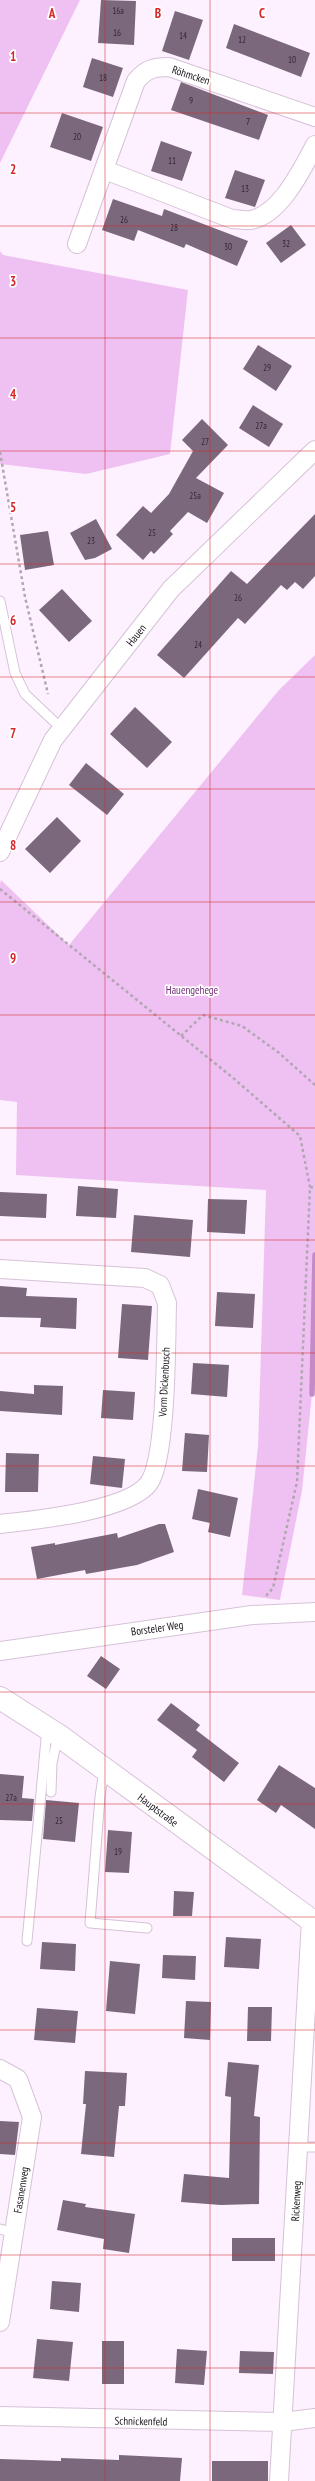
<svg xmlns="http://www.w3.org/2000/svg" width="315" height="2481" font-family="'PT Sans Narrow',sans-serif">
<rect width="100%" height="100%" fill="#fef1ff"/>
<path fill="#efc1f2" d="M0,0H80L0,163Z
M0,251L3,255L188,290L170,454L86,474L0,464Z
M315,655V1319L312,1394L302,1491L280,1600L242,1595L258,1446L266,1190L16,1175L17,1102L0,1100V884L1,880L69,945L279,690Z"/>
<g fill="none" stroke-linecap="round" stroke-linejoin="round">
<path stroke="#c58bc9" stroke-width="5.5" d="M312,1394L315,1255"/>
</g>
<path fill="#7b687c" d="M101,0L136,1L134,45L98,43Z
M175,11L203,20L189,60L162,51Z
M234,24L310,53L301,77L226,48Z
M92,58L123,68L113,97L83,87Z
M181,82L268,115L259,140L171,110Z
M62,113L103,127L91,161L50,147Z
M161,141L192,152L182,181L151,171Z
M235,170L265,180L255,207L225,198Z
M113,199L162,216L164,209L248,241L237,266L186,244L184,248L138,230L134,241L102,230Z
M291,225L306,245L281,263L266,243Z
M258,345L292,366L276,391L243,369Z
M253,405L283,424L269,447L239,428Z
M202,419L228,445L196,478L224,493L207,523L188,512L170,531L173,534L154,554L151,551L143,560L116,535L143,506L151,513L169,494L193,451L182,440Z
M315,514V576L303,589L295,582L287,590L281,585L245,624L238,618L184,678L157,655L231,571L247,584Z
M96,519L112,549L95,558L85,560L70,533Z
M48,531L54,565L25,570L20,535Z
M62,589L92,621L69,642L39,610Z
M135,707L172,742L147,768L110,734Z
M86,763L124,794L107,815L69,785Z
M57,817L81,841L50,873L25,849Z
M78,1186L118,1189L116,1218L76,1216Z
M0,1192L47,1194L46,1218L0,1216Z
M208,1199L247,1200L245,1234L207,1232Z
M134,1215L193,1220L190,1257L131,1252Z
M0,1286L27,1288L26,1296L77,1298L76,1329L40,1327L41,1318L0,1317Z
M217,1292L255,1294L253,1328L215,1326Z
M122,1304L152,1306L148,1360L118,1358Z
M193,1363L229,1365L227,1397L191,1394Z
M34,1385L63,1386L62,1415L0,1411V1391L34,1394Z
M103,1390L135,1392L133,1420L101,1418Z
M185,1433L209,1435L207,1472L182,1471Z
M6,1453L39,1454L38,1492H5Z
M93,1456L125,1459L122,1488L90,1484Z
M198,1489L238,1498L230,1537L208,1532L210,1523L192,1519Z
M159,1524H165L174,1552L137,1565L86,1574L85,1570L37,1579L31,1547L55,1543V1545L117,1533L118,1538Z
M101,1656L120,1669L106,1689L87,1676Z
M171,1703L200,1725L196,1730L239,1763L224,1782L192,1757L197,1750L157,1720Z
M279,1765L315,1788V1829L281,1805L276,1813L257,1800Z
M0,1774L24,1776L22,1798L34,1799L32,1821L0,1820Z
M46,1800L79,1803L75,1842L43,1839Z
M108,1830L132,1832L129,1873L105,1872Z
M174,1891L194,1892L192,1916H173Z
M226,1937L261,1939L259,1969L224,1967Z
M42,1942L76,1944L75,1971L40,1969Z
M163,1955L196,1956L195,1980L162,1978Z
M110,1961L140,1964L135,2014L106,2011Z
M186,2001L211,2002L210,2040L184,2038Z
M248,2007H272L271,2041H247Z
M37,2008L78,2011L75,2043L34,2040Z
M228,2062L259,2065L254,2116L260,2117L259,2204L221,2205L181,2202L184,2174L229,2178L231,2097L225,2096Z
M85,2071L127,2073L125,2106H119L114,2157L81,2154L86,2104H83Z
M0,2121L19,2122L15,2155L0,2154Z
M63,2200L86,2204L85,2207L135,2214L129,2253L103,2249L104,2239L57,2230Z
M232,2238H275V2261H232Z
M52,2281L81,2283L79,2312L50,2309Z
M37,2339L73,2342L69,2381L33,2378Z
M102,2341H124V2384H102Z
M177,2349L207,2351L204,2385L175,2383Z
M240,2351L274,2352L273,2374L239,2373Z
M119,2455L182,2458L180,2481H0V2459L61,2461V2458L119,2460Z
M212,2461H268V2481H212Z"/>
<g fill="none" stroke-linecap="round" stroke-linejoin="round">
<g stroke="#d6c2d7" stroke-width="11">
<path id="service" d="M0,601L15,673L25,694L62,729
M104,1771L100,1797L90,1923L147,1928
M51,1792L52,1763L58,1735
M27,1941L47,1729
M299,2147H315
M0,2229L14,2233"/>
</g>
<g stroke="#d6c2d7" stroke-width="20">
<path id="minor" d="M105,170L232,219C238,219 246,221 251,220C281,214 302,169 315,145
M77,244L136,81C146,69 154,67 169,67L315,117
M0,852L53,740L171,589L315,450
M0,1269L145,1278L160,1285L167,1303C166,1340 167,1457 149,1483C129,1511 35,1520 0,1524
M0,1651L252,1615L315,1612
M0,2069L18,2079L32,2117L0,2322
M0,2416L283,2422L315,2418
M279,2481L311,1920"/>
</g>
<g stroke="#d6c2d7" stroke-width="24">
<path id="secondary" d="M0,1698L58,1735L315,1923"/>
</g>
<path stroke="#b1a6b2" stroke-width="2.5" stroke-dasharray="3 3" stroke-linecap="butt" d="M0,452L25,597L48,694
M0,889L232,1077L300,1136L310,1187L297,1482L273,1588L266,1596
M181,1036L203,1015L242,1026L278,1052L315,1085
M310,1187L315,1188"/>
<use href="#service" stroke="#fff" stroke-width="9"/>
<use href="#minor" stroke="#fff" stroke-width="18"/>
<use href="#secondary" stroke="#fff" stroke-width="22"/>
</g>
<path fill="none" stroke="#d62828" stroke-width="1" stroke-opacity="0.55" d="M105,0V2481M210,0V2481M0,113H315M0,226H315M0,338H315M0,451H315M0,564H315M0,677H315M0,789H315M0,902H315M0,1015H315M0,1128H315M0,1240H315M0,1353H315M0,1466H315M0,1579H315M0,1692H315M0,1804H315M0,1917H315M0,2030H315M0,2143H315M0,2255H315M0,2368H315"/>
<g text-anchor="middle" stroke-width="3.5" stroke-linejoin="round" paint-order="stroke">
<g font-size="9" fill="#322832">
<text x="118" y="14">16a</text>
<text x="117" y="36">16</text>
<text x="183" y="39">14</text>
<text x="242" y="43">12</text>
<text x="292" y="63">10</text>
<text x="103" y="81">18</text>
<text x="191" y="104">9</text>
<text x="248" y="125">7</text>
<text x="77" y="140">20</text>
<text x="172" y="164">11</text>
<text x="245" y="192">13</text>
<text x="124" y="223">26</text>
<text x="174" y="231">28</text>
<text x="286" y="247">32</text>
<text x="228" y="250">30</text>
<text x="267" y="371">29</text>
<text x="261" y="429">27a</text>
<text x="205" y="445">27</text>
<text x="195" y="499">25a</text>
<text x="152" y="536">25</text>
<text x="91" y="544">23</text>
<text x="238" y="601">26</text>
<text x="198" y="648">24</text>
<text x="11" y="1801">27a</text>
<text x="59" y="1824">25</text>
<text x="118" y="1855">19</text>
</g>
<g font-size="11" fill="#19121a" stroke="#fff">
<text transform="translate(191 75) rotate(18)" y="4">Röhmcken</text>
<text transform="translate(136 635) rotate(-52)" y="4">Hauen</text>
<text transform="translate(164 1382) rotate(-87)" y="4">Vorm Dickenbusch</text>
<text transform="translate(157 1628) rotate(-8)" y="4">Borsteler Weg</text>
<text transform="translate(158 1810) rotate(37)" y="4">Hauptstraße</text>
<text transform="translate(21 2190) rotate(-81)" y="4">Fasanenweg</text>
<text transform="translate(296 2201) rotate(-87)" y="4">Rickenweg</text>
<text transform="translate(141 2421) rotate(1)" y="4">Schnickenfeld</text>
</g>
<g font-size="11" fill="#732e79" stroke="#fff">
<text x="192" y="994">Hauengehege</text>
</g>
</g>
<g font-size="13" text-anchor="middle" font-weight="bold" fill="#d62828" stroke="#fff" stroke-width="3.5" stroke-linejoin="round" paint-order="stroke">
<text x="52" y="18">A</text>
<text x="158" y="18">B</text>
<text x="262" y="18">C</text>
<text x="13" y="61">1</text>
<text x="13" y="174">2</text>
<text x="13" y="286">3</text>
<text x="13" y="399">4</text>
<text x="13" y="512">5</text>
<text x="13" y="625">6</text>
<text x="13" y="738">7</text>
<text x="13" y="850">8</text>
<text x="13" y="963">9</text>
</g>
</svg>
